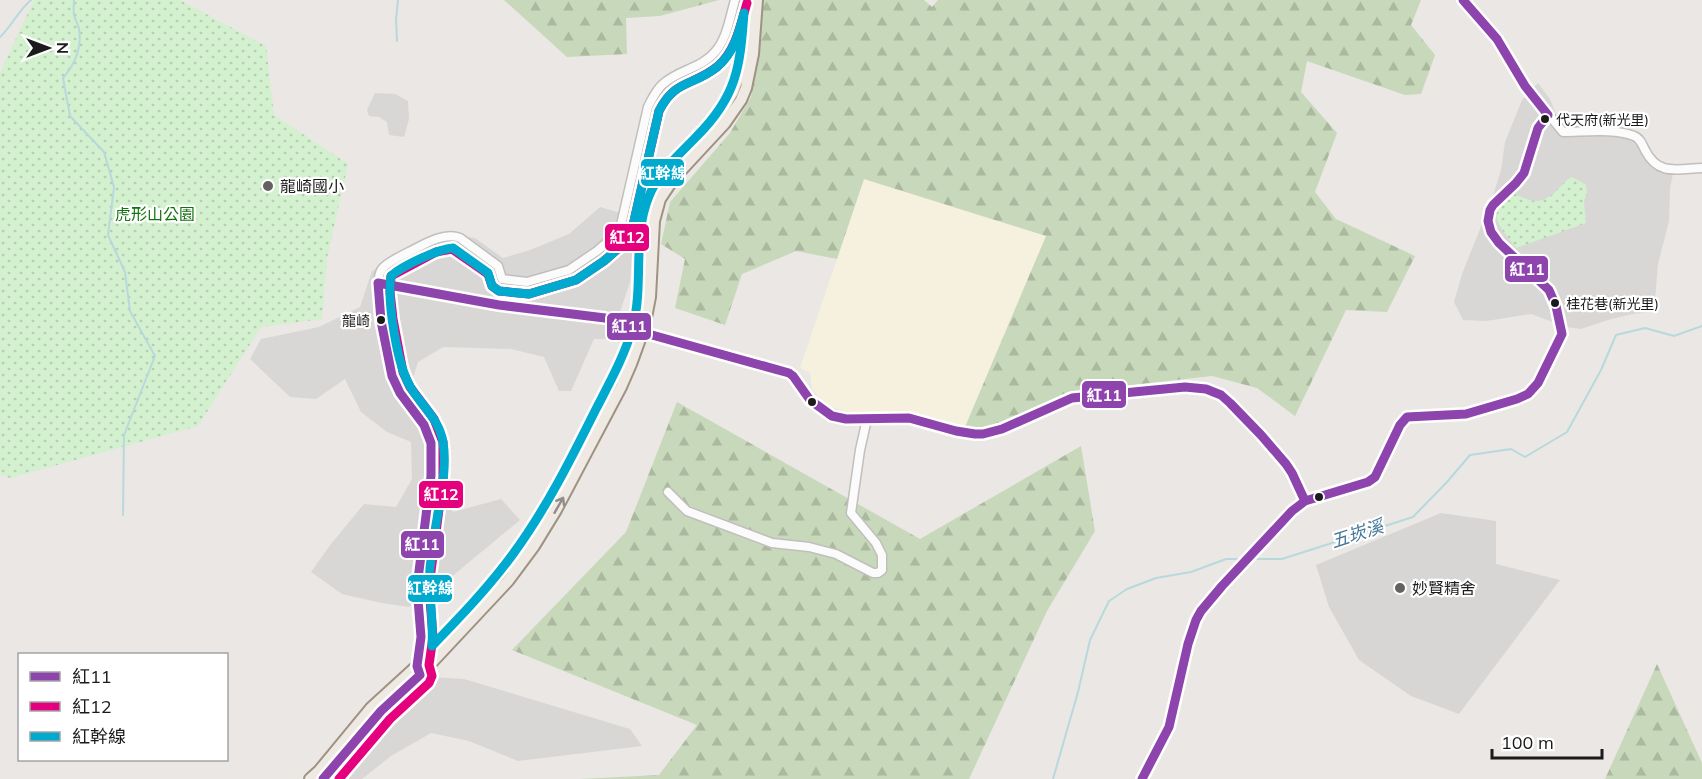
<svg xmlns="http://www.w3.org/2000/svg" width="1702" height="779" font-family="Mulish,'Noto Sans TC',sans-serif">
<defs>
<pattern id="forest-firs" width="22" height="20" patternUnits="userSpaceOnUse" patternTransform="scale(1.5)"><rect width="22" height="20" fill="#c8d8ba"/><path d="M5 1l3.5 6h-7zM16 11l3.5 6h-7z" fill="#abb99f"/></pattern>
<pattern id="park-dots" width="8" height="8" patternUnits="userSpaceOnUse" patternTransform="scale(1.5)"><rect width="8" height="8" fill="#d3f0cf"/><path d="M2 2h.1M6 6h.1" fill="none" stroke="#b5cdb1" stroke-width="1.8" stroke-linecap="round"/></pattern>
</defs>
<rect width="100%" height="100%" fill="#eae7e4"/>
<path fill="#d9d7d5" d="M1538,83L1550,99L1563,132L1633,135L1648,155L1674,169L1670,188L1669,221L1658,264L1654,312L1632,314L1608,320L1581,329L1566,327L1531,314L1486,321L1463,320L1454,302L1462,274L1492,199L1501,170L1505,142L1522,100Z
M600,207L635,217L630,282L611,339H594L571,391H559L544,357L511,349L443,347L418,362L410,388L432,411L448,459L440,481L453,512L501,499L520,520L432,593L409,607L382,603L342,594L311,572L331,544L364,504L396,507L412,479L411,442L387,432L361,412L345,379L316,399L290,397L250,359L261,339L319,327L360,307L372,271L427,240L446,234L475,238L503,258L530,250L569,234Z
M431,677L464,679L630,729L642,746L518,761L469,741L431,733L391,756L362,779H342L358,746L382,720Z"/>
<path fill="#f5f1de" d="M864,179L1047,236L965,427L921,414L846,412L825,404L812,389L810,373L800,368Z"/>
<path fill="#d8d6d5" d="M1441,513L1496,521V564L1560,580L1459,714L1411,696L1359,660L1329,607L1316,565Z"/>
<path fill="url(#forest-firs)" d="M504,0H719L660,16L626,18L627,54L567,57Z
M763,0H924L932,7L938,0H1421L1411,25L1435,55L1421,94L1405,95L1307,61L1301,92L1337,133L1315,192L1336,219L1415,256L1387,312L1346,310L1295,416L1257,388L1212,376L1069,392L990,427H965L1046,236L864,179L837,259L796,251L742,274L725,325L675,308L685,259L661,244L670,202L730,133L751,97L759,55Z
M677,402L920,539L1081,446L1095,531L1047,611L969,779H579L659,775L697,725L512,650L626,532Z
M1657,664L1702,763V779H1605Z"/>
<path fill="url(#park-dots)" d="M34,0H180L266,46L274,115L348,164L327,258L322,319L261,327L198,426L10,478L0,474V73Z
M1572,177L1586,185L1587,193L1584,201L1586,223L1516,248C1500,227 1484,213 1511,192C1533,203 1542,207 1561,186C1565,182 1566,180 1572,177Z"/>
<path fill="#d8d7d5" d="M375,93L395,94L408,101L409,119L404,137L389,135L387,122L379,117L369,116L367,110Z"/>
<g fill="none" stroke-linecap="round" stroke-linejoin="round">
<path stroke="#b8d9dc" stroke-width="2" d="M74,0C74,5 73,10 74,15C75,19 78,24 79,29C82,47 75,64 63,78L70,116L104,152L114,187L108,235L125,272L130,311L155,356L124,435L123,515
M0,37C12,26 18,11 31,0
M397,41L396,20L398,0
M1252,559H1282L1413,517L1447,482L1470,455L1511,449L1525,457L1567,432L1601,370L1616,335L1645,328L1674,336L1702,326
M1053,779L1078,692L1090,640L1109,601L1127,589L1156,578L1191,572L1226,559H1244"/>
<g stroke="#c1bfbe" stroke-width="11">
<path id="minor" d="M1463,0L1497,39L1525,86L1563,132C1583,132 1615,128 1634,136C1640,138 1642,144 1645,150C1658,176 1677,169 1702,168
M378,283L499,305L605,318L620,324
M652,335L789,373L793,376L810,400L832,416L846,419L909,418L956,431L975,434H983L1002,429L1072,398L1185,387C1194,387 1204,387 1213,391C1232,398 1270,446 1286,464L1292,473L1305,501
M668,492L687,511L772,543L809,547L836,554L873,573H878L882,570V555L876,543L851,513L860,450L867,419
M417,667C418,657 421,646 420,636C420,614 417,594 419,572C421,554 422,536 425,518C428,494 434,470 431,446C429,423 411,410 400,392C389,375 370,284 382,269C387,262 405,254 413,250C426,243 445,232 460,238L498,266L502,279L527,282L569,270L597,251L612,238L621,225L648,107C652,99 656,90 663,84C678,70 702,68 715,52C727,39 730,17 735,0
M1142,779L1169,727L1188,644L1196,620L1201,611L1222,586L1292,511L1305,501L1368,482L1375,477L1400,425L1407,417L1466,414L1517,399L1528,394L1538,383L1562,334C1559,320 1557,302 1549,290C1535,269 1476,239 1490,210C1498,195 1516,188 1524,173C1534,153 1531,130 1548,115"/>
</g>
<g stroke="#9f9282" stroke-width="14">
<path id="major" d="M310,779L319,771L371,708L417,666L503,571L525,543L578,450L622,362L639,310L642,278L645,219L652,195L666,173L719,116L733,92L743,65L748,0
M323,779L381,711L420,675L508,581L534,546L556,510L621,387L631,364L644,328L650,297L654,221L660,199L674,178L725,123L741,100L746,88L753,54L757,0"/>
</g>
<use href="#minor" stroke="#fcfbfb" stroke-width="8"/>
<use href="#major" stroke="#efe9e3" stroke-width="10"/>
<g stroke="#c1bfbe" stroke-width="11" stroke-linecap="butt">
<path id="minor-bridge" d="M620,324L652,335"/>
</g>
<use href="#minor-bridge" stroke="#fcfbfb" stroke-width="8"/>
<g stroke="#fff" stroke-width="14">
<path id="bus-1" d="M1463,0L1497,39L1525,86L1548,115
M378,283L499,305L605,318L652,335L789,373L793,376L810,400L832,416L846,419L909,418L956,431L975,434H983L1002,429L1072,398L1185,387L1206,389L1221,395L1230,403L1261,435L1286,464L1292,473L1305,501
M323,779L381,711L420,675L417,666L421,637L417,587L431,476V443L424,425L400,393L392,376L381,321L378,283
M1142,779L1169,727L1188,644L1196,620L1201,611L1222,586L1292,511L1305,501L1368,482L1375,477L1400,425L1407,417L1466,414L1517,399L1528,394L1538,383L1562,334L1556,306L1549,290L1499,243L1491,232L1488,221L1490,210L1493,205L1516,183L1524,173L1538,128L1548,115"/>
</g>
<g stroke="#fff" stroke-width="14">
<path id="bus-2" d="M339,779L390,719L429,683L432,676L429,665L433,637L429,587L443,478V442L434,419L410,387L403,372L393,319L390,292L391,276L436,252L452,249L488,274L492,286L499,291L529,294L576,280L604,261L620,247L632,230L659,111C675,79 694,86 718,66C736,50 740,26 747,3"/>
</g>
<g stroke="#fff" stroke-width="14">
<path id="bus-3" d="M744,13C740,67 737,96 697,136C679,155 659,171 649,196C632,237 644,283 633,326C625,355 610,382 596,409C571,459 546,509 513,554C489,587 460,617 432,646C434,620 428,594 430,568C432,552 434,535 437,519C441,494 447,467 443,442C439,419 422,406 411,388C397,366 387,301 391,276C402,266 438,249 453,248L488,273L492,286L499,291L529,294L576,280L604,261L620,247L632,230L659,111C675,79 694,86 717,67C734,53 739,32 744,13Z"/>
</g>
<use href="#bus-1" stroke="#8e44ad" stroke-width="9"/>
<use href="#bus-2" stroke="#e5007d" stroke-width="9"/>
<use href="#bus-3" stroke="#00a9ce" stroke-width="9"/>
</g>
<defs><path id="oneway-shaft" d="M-6 0H5M1.5-3L5.5 0L1.5 3" fill="none" stroke-width="1.6" stroke-linecap="round" stroke-linejoin="round" transform="scale(1.5)"/></defs>
<use stroke="#908c89" href="#oneway-shaft" transform="translate(559 505) rotate(-60)"/>
<g fill="#1b1b1b" stroke="#fff" stroke-width="2">
<circle cx="1545" cy="119" r="5"/>
<circle cx="1555" cy="303" r="5"/>
<circle cx="381" cy="320" r="5"/>
<circle cx="812" cy="402" r="5"/>
<circle cx="1319" cy="497" r="5"/>
</g>
<g fill="#636261" stroke="#fff" stroke-width="2">
<circle cx="268" cy="186" r="6"/>
<circle cx="1400" cy="588" r="6"/>
</g>
<g text-anchor="middle" stroke-width="4.5" stroke-linejoin="round" paint-order="stroke">
<g font-size="14" fill="#1b1b1b" stroke="#fff" text-anchor="start">
<text x="1556" y="125">代天府(新光里)</text>
<text x="1566" y="309">桂花巷(新光里)</text>
<text x="370" y="326" text-anchor="end">龍崎</text>
</g>
<g font-size="16" fill="#1b1b1b" stroke="#fff" text-anchor="start">
<text x="280" y="192">龍崎國小</text>
<text x="1412" y="594">妙賢精舍</text>
</g>
<g font-size="16" fill="#12740f" stroke="#fff">
<text x="155" y="220">虎形山公園</text>
</g>
<g font-size="18" font-style="italic" fill="#467898" stroke="#fff">
<text transform="translate(1357 534) rotate(-18)" y="6">五崁溪</text>
</g>
</g>
<g stroke="#fff" stroke-width="2">
<rect x="640" y="158" width="45" height="29" rx="6" fill="#00a9ce"/>
<rect x="604" y="223" width="46" height="29" rx="6" fill="#e5007d"/>
<rect x="1504" y="255" width="45" height="28" rx="6" fill="#8e44ad"/>
<rect x="606" y="312" width="46" height="29" rx="6" fill="#8e44ad"/>
<rect x="1081" y="380" width="46" height="29" rx="6" fill="#8e44ad"/>
<rect x="418" y="480" width="46" height="29" rx="6" fill="#e5007d"/>
<rect x="400" y="530" width="45" height="29" rx="6" fill="#8e44ad"/>
<rect x="407" y="574" width="46" height="29" rx="6" fill="#00a9ce"/>
</g>
<g font-size="16" text-anchor="middle" font-weight="bold" fill="#fff">
<text x="663" y="179">紅幹線</text>
<text x="627" y="243">紅12</text>
<text x="1527" y="275">紅11</text>
<text x="629" y="332">紅11</text>
<text x="1104" y="401">紅11</text>
<text x="441" y="500">紅12</text>
<text x="422" y="550">紅11</text>
<text x="430" y="594">紅幹線</text>
</g>
<rect x="18" y="653" width="210" height="108" fill="#ffffff" stroke="#a4a4a4" stroke-width="1.5"/>
<rect x="30" y="672" width="30" height="9" fill="#8e44ad" stroke="#a4a4a4" stroke-width="1.5"/>
<text x="72" y="683" font-size="18" fill="#1b1b1b">紅11</text>
<rect x="30" y="702" width="30" height="9" fill="#e5007d" stroke="#a4a4a4" stroke-width="1.5"/>
<text x="72" y="713" font-size="18" fill="#1b1b1b">紅12</text>
<rect x="30" y="732" width="30" height="9" fill="#00a9ce" stroke="#a4a4a4" stroke-width="1.5"/>
<text x="72" y="743" font-size="18" fill="#1b1b1b">紅幹線</text>
<g transform="translate(48 48) rotate(90)" stroke="#ffffff" stroke-width="4.5" paint-order="stroke">
<path d="M0-4.5L10 22L0 15L-10 22Z" fill="#1b1b1b"/>
<text y="-9" font-size="16" font-weight="bold" text-anchor="middle" fill="#1b1b1b">N</text>
</g>
<path d="M1492 749v9h110v-9" fill="none" stroke="#1b1b1b" stroke-width="3"/>
<text x="1501" y="749" font-size="18" fill="#1b1b1b" stroke="#ffffff" stroke-width="4.5" paint-order="stroke">100 m</text>
</svg>
